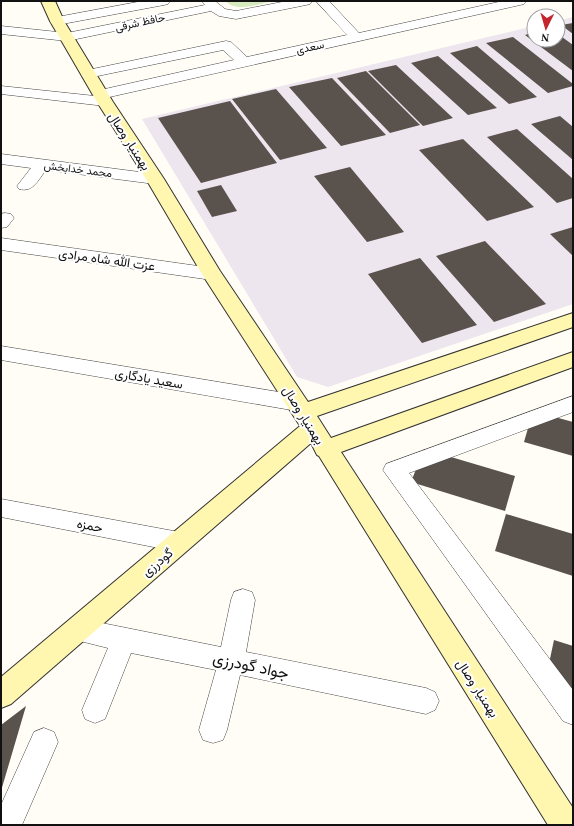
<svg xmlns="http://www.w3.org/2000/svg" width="574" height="826" font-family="'Times New Roman',Vazirmatn,serif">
<rect width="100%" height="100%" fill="#fffdf5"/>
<path fill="#eee6ef" d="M573,17V304L328,387L297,377L142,119L534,26V40H558V21Z"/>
<path fill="#d5ebbd" d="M225,1H273C257,4 238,13 225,1Z"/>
<path fill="#5a524d" d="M573,23V34L561,25Z
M534,32V40H558V34L573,45V71L525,35Z
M513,37L573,84V86L548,93L486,43Z
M477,46L537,97L509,104L450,53Z
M438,56L497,108L468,115L411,63Z
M396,65L453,118L423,126L368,71Z
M366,71L420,125L390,133L337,78Z
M332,78L386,135L341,146L289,87Z
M276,89L327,148L280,160L232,99Z
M230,101L277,163L201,183L158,118Z
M560,116L573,127V160L531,124Z
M517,129L573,179V198L557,203L487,137Z
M463,139L534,207L487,221L419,150Z
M350,167L404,232L367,242L314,176Z
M221,185L237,211L212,217L197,191Z
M573,227V256L550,234Z
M485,241L546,304L494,322L436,256Z
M420,258L477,325L422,343L368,274Z
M533,411L573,422V456L524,442Z
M424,449L515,476L505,511L411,482Z
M506,514L573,534V576L495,551Z
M554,640L573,646V697L544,687Z
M26,706L1,791V725Z"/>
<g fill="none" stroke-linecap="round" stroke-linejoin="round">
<g stroke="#444" stroke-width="1">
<path id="street" d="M143,1H170L168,4L164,5L57,25L52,24L50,21L52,18L57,17Z
M202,1H215L225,9L236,11L287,1H312L310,4L306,5L236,19L219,16L211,11L67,41L1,34V26L67,33L205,5Z
M316,1H329L359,33L503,1H526L524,4L520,5L105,98L110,99L112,102L110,105L105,106L1,94V86L95,96L94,94L96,91L234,60L223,50L88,78L83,77L81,74L83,71L226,41L231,42L247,57L347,35Z
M1,154L155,174L161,176L163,179L161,182L155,184L46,170C38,180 33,193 19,189L17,186L31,168L1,164Z
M5,213L11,214L14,218L7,227L1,228V214Z
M1,238L212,268L218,270L221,274L218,278L212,280L1,250Z
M1,346L297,395L304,398L307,403L304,408L297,411L1,360Z
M573,396V412L409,473L573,690V725L563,721L383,470L386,464Z
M1,499L179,532L187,535L191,542L187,549L179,552L1,517Z
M243,589L252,592L255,600L246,652L426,688L435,692L439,701L435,710L426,714L240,675L227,730L223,740L213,743L203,740L199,730L216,670L131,653L105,719L95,723L85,719L82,710L108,648L68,638L64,630L68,622L77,618L221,647L231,600L234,592Z
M44,728L54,732L58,742L22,825H1V805L34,732Z"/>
</g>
<g stroke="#333" stroke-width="2">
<path id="secondary" d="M41,1H55L64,21L113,102L164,179L220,271L308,402L573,313V327L317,416L331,438L573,352V367L341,452L573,808V825H548L319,456L317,455L311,443L11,704L1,708V677L300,426L202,274L146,179L97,102L50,21Z"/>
</g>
<use href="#street" fill="#fff" fill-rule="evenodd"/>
<use href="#secondary" fill="#fff6b0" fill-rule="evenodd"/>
</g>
<g text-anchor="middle" stroke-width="4" stroke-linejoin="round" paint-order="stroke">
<g font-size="11" fill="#111" stroke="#fff">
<text transform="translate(140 22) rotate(-12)" y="4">حافظ شرقی</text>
<text transform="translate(310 47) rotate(-13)" y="4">سعدی</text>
<text transform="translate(78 169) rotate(7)" y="4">محمد خدابخش</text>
</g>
<g font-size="13" fill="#111" stroke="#fff">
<text transform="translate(130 141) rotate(57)" y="5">بهمنیار وصال</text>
<text transform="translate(107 259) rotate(8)" y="5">عزت الله شاه مرادی</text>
<text transform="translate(149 378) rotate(10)" y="5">سعید یادگاری</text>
<text transform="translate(304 415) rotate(58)" y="5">بهمنیار وصال</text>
<text transform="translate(90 525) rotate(11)" y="5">حمزه</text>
<text transform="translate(157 562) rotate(-40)" y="5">گودرزی</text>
<text transform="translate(478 688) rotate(57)" y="5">بهمنیار وصال</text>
</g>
<g font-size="16" fill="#111" stroke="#fff">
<text transform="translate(251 665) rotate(12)" y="6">جواد گودرزی</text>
</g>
</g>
<rect width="574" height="826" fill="none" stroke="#111111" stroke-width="4"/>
<g transform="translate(546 28) rotate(185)"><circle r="19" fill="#ffffff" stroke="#a0a0a0"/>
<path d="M0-3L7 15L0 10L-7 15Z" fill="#c4262e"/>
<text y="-6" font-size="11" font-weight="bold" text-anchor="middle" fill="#111111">N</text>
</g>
</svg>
